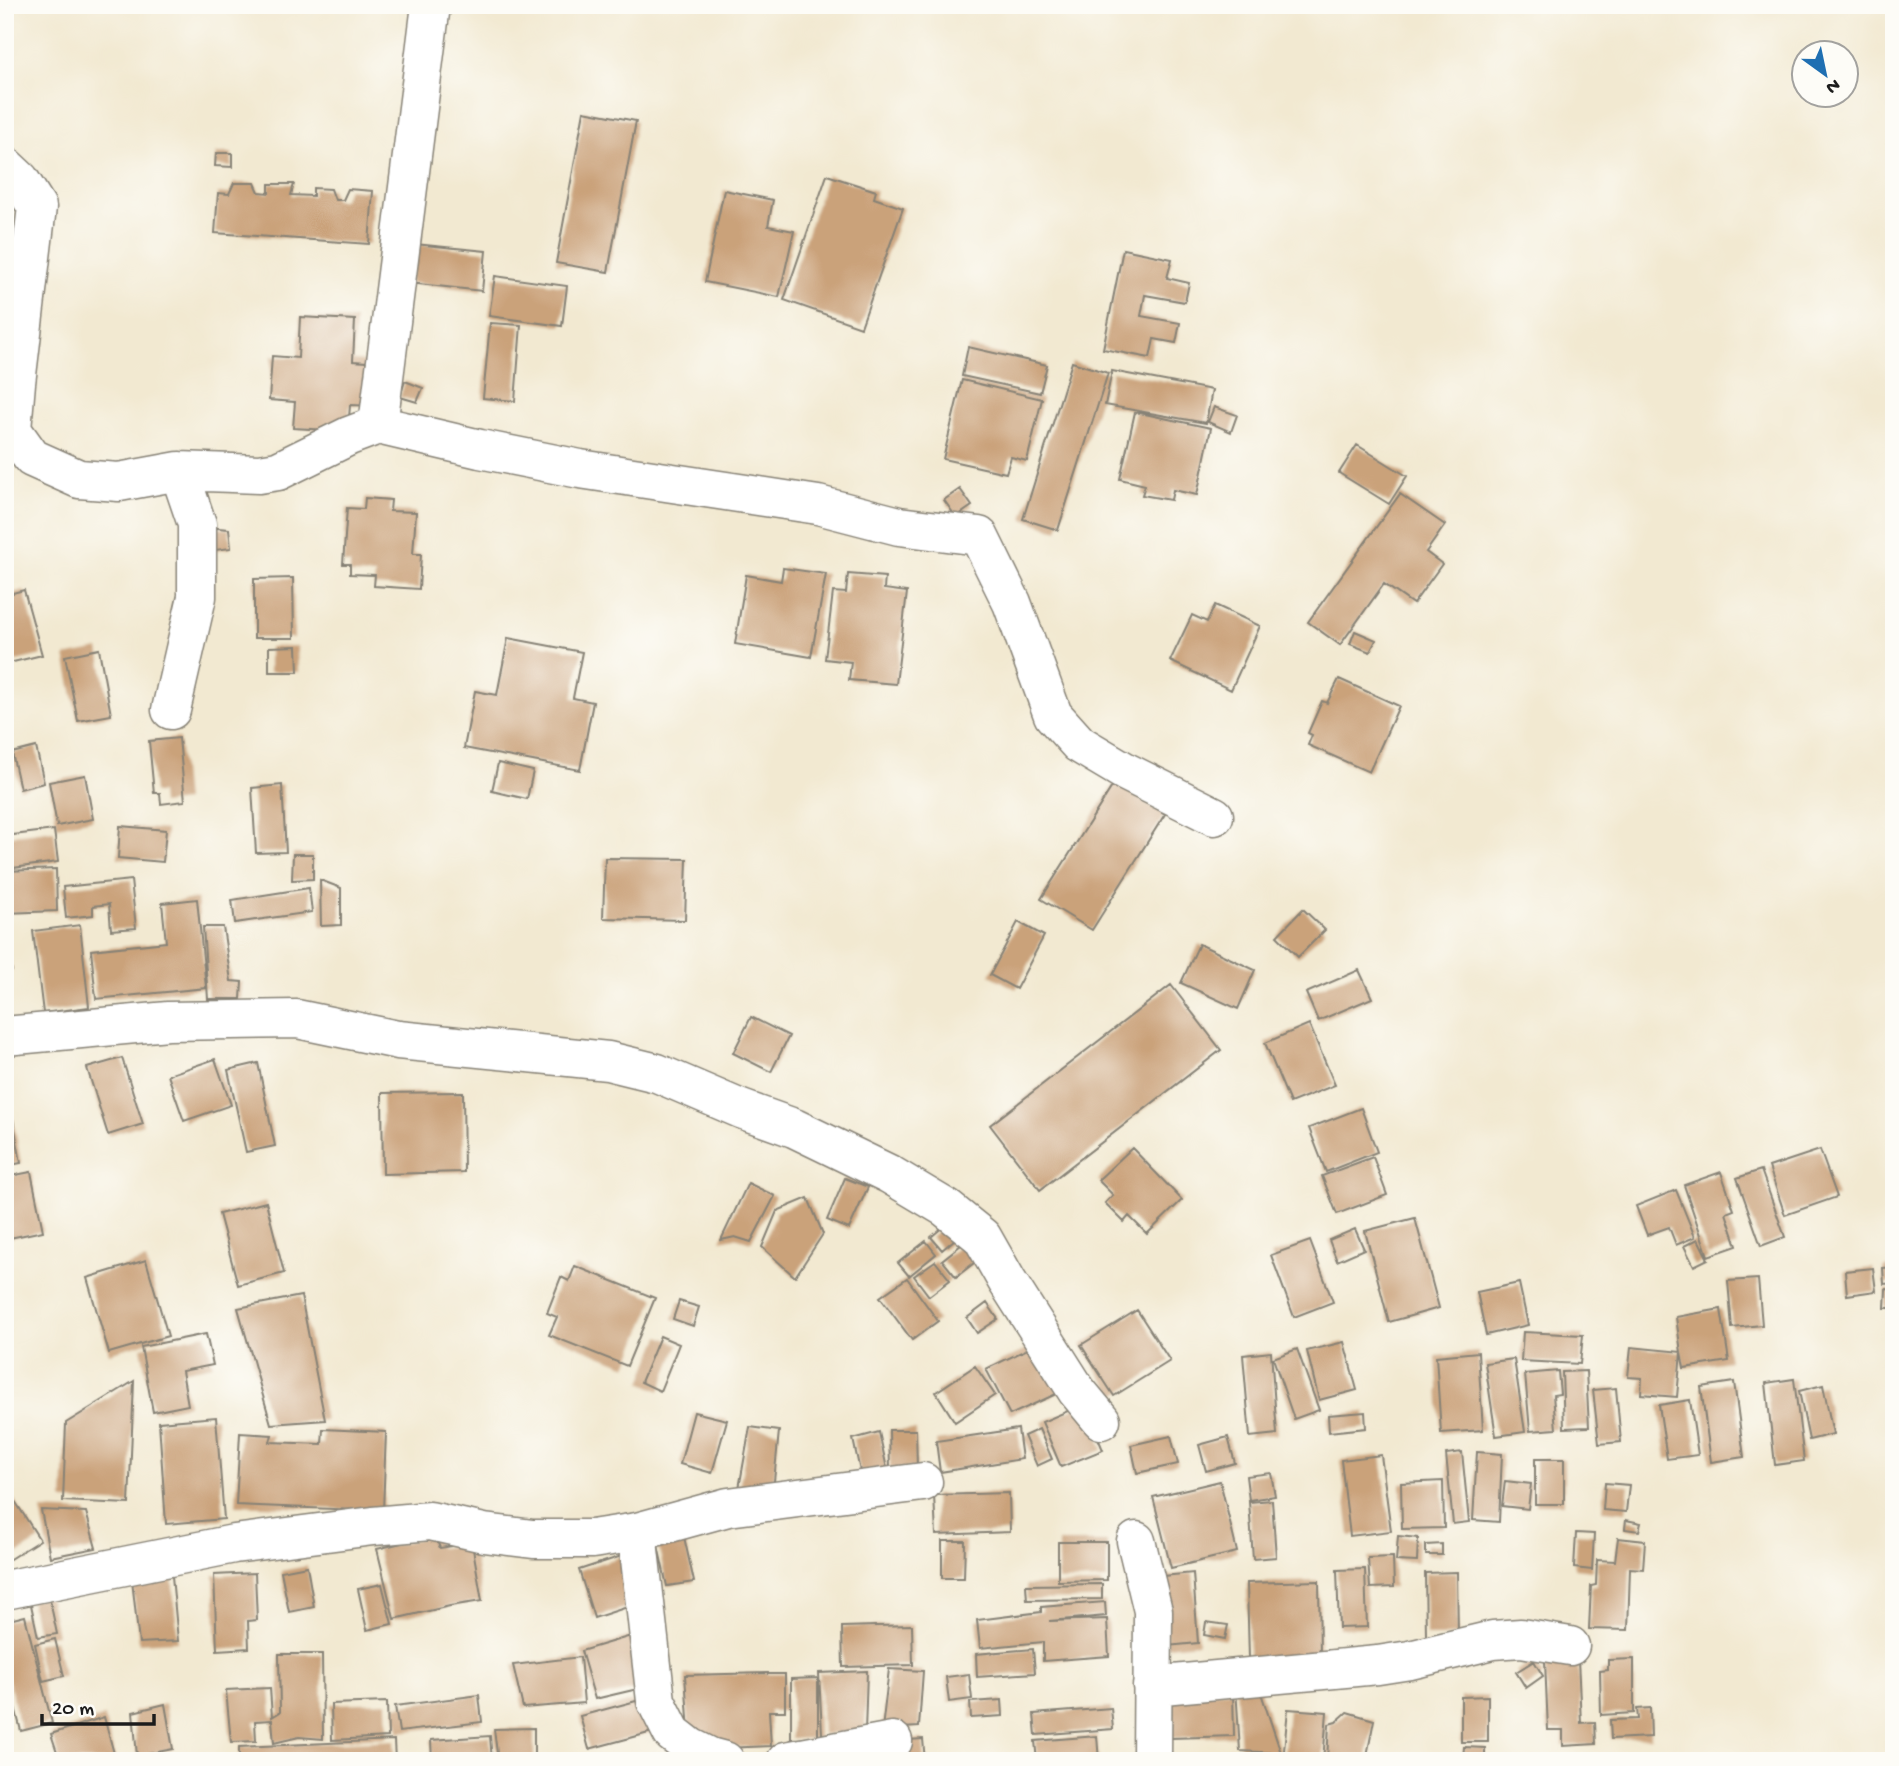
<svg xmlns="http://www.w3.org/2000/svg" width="1899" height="1766" font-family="'Gochi Hand',sans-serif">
<rect width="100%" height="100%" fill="#fdfcf7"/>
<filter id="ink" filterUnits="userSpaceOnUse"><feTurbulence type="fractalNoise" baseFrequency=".0143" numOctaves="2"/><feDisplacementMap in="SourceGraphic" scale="14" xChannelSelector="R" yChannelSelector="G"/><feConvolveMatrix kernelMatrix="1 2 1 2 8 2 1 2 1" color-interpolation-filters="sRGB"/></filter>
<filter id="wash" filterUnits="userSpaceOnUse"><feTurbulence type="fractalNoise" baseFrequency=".00686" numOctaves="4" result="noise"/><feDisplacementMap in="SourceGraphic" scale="28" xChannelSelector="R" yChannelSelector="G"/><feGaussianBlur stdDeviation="1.57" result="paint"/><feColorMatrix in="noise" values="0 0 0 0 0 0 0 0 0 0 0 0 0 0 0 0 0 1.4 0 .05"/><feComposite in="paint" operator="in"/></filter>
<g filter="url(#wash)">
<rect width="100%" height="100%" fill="#f2e9d1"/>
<g id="blocks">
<path fill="#caa27a" d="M584,111L636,121L608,272L556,263Z
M216,153H232V167L215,166Z
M827,175L876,191L874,198L903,208L861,327L784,300Z
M234,183H255L259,192L269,193V184H294L291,195L313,196V188L331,189L335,200H343L348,189L373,191L369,244L215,233L218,193L229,194Z
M724,190L773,200L768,226L794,231L779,297L705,282Z
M414,244L486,251L482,291L410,283Z
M1123,249L1172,259L1167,278L1189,283L1185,302L1145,295L1141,316L1180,323L1176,343L1154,339L1150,358L1103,349Z
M495,276L567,286L562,326L489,316Z
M300,317L355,320L353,361L380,363L377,406L350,405L348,431L293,428L295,402L269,400L272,356L298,358Z
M490,323L521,325L515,401L483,398Z
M968,347L1047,365L1040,393L962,376Z
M1072,362L1108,373L1058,530L1023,519Z
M1112,371L1212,390L1206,423L1105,405Z
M962,380L1042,399L1027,461L1011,457L1006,473L943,459Z
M405,381L423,388L417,402L400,397Z
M1214,407L1237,415L1231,432L1208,422Z
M1135,412L1211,428L1197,495L1173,490L1171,500L1142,495L1145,485L1120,479Z
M1357,445L1407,476L1389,504L1339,473Z
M960,489L972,506L956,517L944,500Z
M1400,494L1445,525L1426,552L1442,564L1413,604L1384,584L1340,645L1308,622Z
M365,498L391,500L390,511L416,512L413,554H421L419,589L374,586L375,575L350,574V564H343L347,508L364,509Z
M205,527L229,529L231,548L208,551Z
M783,568L826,574L811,657L735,644L746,575L781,581Z
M848,574L885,577L884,589L907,592L896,684L849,680L851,662L825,659L833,592L846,593Z
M293,578L294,638H254V579Z
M24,590L42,655L5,664V595Z
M1215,605L1260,626L1231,690L1170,661L1192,615L1207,622Z
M1355,631L1376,640L1370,652L1350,644Z
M508,638L582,652L573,698L593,702L580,770L464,748L475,691L497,695Z
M297,646L298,672H269V647Z
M99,649L111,715L78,721L65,656Z
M1339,679L1399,706L1369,772L1308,745L1312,735L1308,733L1322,701L1327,703Z
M179,738L185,801L161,804L160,793H154L149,741Z
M36,747L44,783L20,789L12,753Z
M498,763L533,771L527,799L492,791Z
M85,775L93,819L57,826L49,782Z
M1115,782L1165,814L1092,930L1041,899Z
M282,785L286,852L256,853L252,788Z
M120,826L166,830L163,862L118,858Z
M54,830L58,862L5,869V836Z
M293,854H313V879L292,880Z
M605,858L687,859L685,920L603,918Z
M56,869L57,911L5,913V871Z
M131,880L136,928L111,930L109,904L93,906V915L66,918L63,887Z
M320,880L341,888V925L321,926Z
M309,888L312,912L235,923L232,900Z
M197,899L206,988L96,999L91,950L166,942L162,903Z
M1303,909L1325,930L1298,957L1277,936Z
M1018,922L1044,936L1016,989L990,975Z
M80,925L89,1007L43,1013L33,931Z
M203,927H223L231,981L242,982L241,999H208Z
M5,938H7L12,971L5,972Z
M1199,944L1255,970L1238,1009L1181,983Z
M1359,970L1372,998L1318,1021L1306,993Z
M1171,985L1221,1050L1040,1190L990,1125Z
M751,1017L789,1036L771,1072L733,1053Z
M1309,1024L1335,1085L1290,1103L1265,1043Z
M122,1058L143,1124L108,1135L87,1068Z
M215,1059L231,1105L184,1121L168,1075Z
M258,1063L275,1146L246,1152L228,1070Z
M463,1092L464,1172L383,1174L382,1093Z
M1361,1108L1377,1152L1326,1172L1309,1128Z
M12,1113L21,1163L5,1166V1114Z
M1132,1148L1182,1200L1147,1234L1129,1216L1124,1222L1105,1203L1113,1195L1098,1180Z
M1820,1150L1837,1197L1785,1215L1769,1167Z
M1373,1157L1387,1195L1337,1214L1322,1176Z
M1761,1170L1785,1237L1761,1246L1737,1178Z
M31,1172L43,1231L5,1239V1177Z
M1721,1172L1734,1210L1726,1213L1737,1246L1708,1256L1684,1185Z
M845,1178L868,1187L849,1229L827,1220Z
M748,1183L775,1196L751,1242L735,1237L721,1240Z
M1676,1190L1695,1237L1676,1245L1669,1227L1647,1235L1636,1206Z
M808,1198L823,1234L795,1277L762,1247L777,1211Z
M266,1202L284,1273L238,1285L219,1214Z
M1415,1218L1439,1308L1389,1322L1365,1231Z
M950,1221L961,1234L942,1250L931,1237Z
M1355,1229L1364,1249L1337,1261L1329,1240Z
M970,1238L984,1255L956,1277L942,1260Z
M1698,1239L1708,1259L1694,1266L1684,1246Z
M926,1241L936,1254L909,1276L898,1263Z
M1310,1241L1333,1302L1294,1317L1271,1255Z
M146,1260L168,1336L109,1353L87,1278Z
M935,1261L950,1280L929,1296L914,1276Z
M575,1266L655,1298L627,1366L549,1335L557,1317L547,1313L561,1277L569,1281Z
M1894,1267V1283L1884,1284L1883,1268Z
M1873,1268L1876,1291L1847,1295L1845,1271Z
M907,1278L938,1321L912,1340L880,1297Z
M1758,1279L1762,1325L1732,1328L1728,1281Z
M1519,1283L1528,1325L1486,1335L1477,1292Z
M1886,1289L1894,1290V1308H1885Z
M301,1296L325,1420L271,1424L238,1308Z
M679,1301L699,1307L693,1326L673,1319Z
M987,1303L998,1319L977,1333L967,1318Z
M1721,1309L1729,1361L1684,1368L1681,1352L1677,1397L1641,1394L1642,1378L1628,1377L1631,1347L1681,1352L1676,1317Z
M1137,1310L1170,1361L1114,1396L1081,1345Z
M1523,1332L1583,1335L1580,1364L1521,1361Z
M206,1334L213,1365L182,1371L188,1405L153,1412L141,1347Z
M660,1336L679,1344L660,1391L641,1382Z
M1344,1342L1357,1390L1319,1400L1307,1351Z
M1034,1346L1065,1390L1010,1415L986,1369Z
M1297,1349L1319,1410L1294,1419L1273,1358Z
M1271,1352L1277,1434L1250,1437L1243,1355Z
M1478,1352L1483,1430L1441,1433L1436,1356Z
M1514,1359L1525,1432L1496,1436L1485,1363Z
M975,1366L995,1395L955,1422L936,1392Z
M1558,1371L1560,1394L1553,1395L1556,1429L1530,1431L1525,1374Z
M1586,1371L1589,1427L1564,1428L1562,1372Z
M1794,1379L1804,1461L1775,1465L1766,1383Z
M134,1381L129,1504L63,1501L66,1423Z
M1734,1382L1744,1457L1711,1462L1701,1387Z
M1823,1385L1833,1434L1809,1440L1799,1391Z
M1616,1388L1621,1442L1599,1444L1593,1390Z
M1690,1400L1698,1455L1667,1459L1659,1405Z
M1084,1404L1103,1450L1061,1467L1042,1422Z
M694,1412L727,1420L712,1473L680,1464Z
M1365,1412L1366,1428L1329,1432L1328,1415Z
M216,1417L224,1519L166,1524L159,1422Z
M750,1427L779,1431L773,1491L738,1494Z
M323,1429L386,1432L383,1511L236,1505L240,1433L272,1435L270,1442L322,1444Z
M1018,1429L1022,1459L940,1472L936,1441Z
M1039,1429L1052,1459L1037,1466L1024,1436Z
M889,1430H916L917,1468L890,1469Z
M879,1432L889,1478L863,1485L853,1439Z
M1171,1436L1178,1464L1137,1473L1131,1445Z
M1228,1437L1235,1463L1206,1471L1199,1445Z
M1462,1452L1469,1522L1453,1524L1446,1454Z
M1477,1452L1502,1454L1499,1522L1473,1520Z
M1381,1455L1391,1531L1350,1536L1341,1460Z
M1535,1459H1564V1504H1535Z
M1271,1473L1275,1496L1249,1500L1246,1476Z
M1220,1481L1237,1552L1171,1568L1153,1497Z
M1443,1481L1444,1528L1402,1529L1401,1483Z
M1505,1481L1531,1484L1528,1509L1502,1506Z
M1605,1483L1629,1485L1626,1512L1603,1510Z
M1009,1493L1010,1532L936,1535L934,1495Z
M13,1498L40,1540L5,1562V1503Z
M1272,1500L1276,1557L1253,1559L1249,1502Z
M41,1510L86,1512L96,1548L50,1557Z
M1626,1520L1641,1523L1639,1531L1625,1529Z
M682,1528L694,1582L667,1586L655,1532Z
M1576,1533L1594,1534L1592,1570L1574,1568Z
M434,1535L440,1548L472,1543L482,1601L450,1606L394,1619L377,1549Z
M1398,1536L1418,1538L1417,1562L1396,1561Z
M1618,1538L1645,1541L1643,1569L1630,1568L1628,1630L1589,1629L1591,1586L1596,1585L1597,1560L1615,1561Z
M942,1541H965L964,1578H942Z
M1058,1542H1107V1580L1058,1581Z
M1442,1544V1555H1426V1545Z
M634,1552L649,1600L594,1618L579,1570Z
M1393,1557L1394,1587L1370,1588L1368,1558Z
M307,1566L314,1607L289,1612L281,1571Z
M1365,1569L1367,1627L1339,1628L1337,1570Z
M1457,1572L1458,1636H1426L1425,1573Z
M255,1573L257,1620L248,1621L249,1648L217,1650L214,1575Z
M1193,1573L1198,1643L1167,1646L1163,1576Z
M172,1576L178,1641L139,1643L132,1580Z
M1319,1581L1320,1657L1249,1659L1247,1583Z
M382,1584L392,1624L367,1630L358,1589Z
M1102,1584V1599L1027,1600L1026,1585Z
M49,1596L57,1634L38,1637L30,1600Z
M1105,1602L1106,1616L1049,1621L1107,1619L1109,1656L1043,1661V1642L980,1648L977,1620L1041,1612V1607Z
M25,1616L52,1723L21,1731L5,1667V1621Z
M1206,1622L1228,1625L1225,1639L1204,1635Z
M912,1625L913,1665L843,1667L842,1627Z
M631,1636L646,1687L595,1699L581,1651Z
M55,1639L64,1676L43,1681L35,1644Z
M1033,1649L1035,1673L977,1677L976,1654Z
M279,1654H322L323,1739L299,1737L274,1743L272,1720L255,1721L256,1741L231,1742L226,1690L270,1688L272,1717L280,1712Z
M580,1657L584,1703L523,1708L513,1665Z
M1578,1659L1581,1723L1595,1722L1596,1744L1563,1746V1730H1548L1545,1661Z
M1634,1659V1713L1601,1715L1600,1671L1608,1670V1660Z
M1534,1661L1543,1676L1526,1688L1516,1672Z
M889,1669L923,1671L919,1727L882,1729Z
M867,1671L865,1732L822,1734L819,1673Z
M768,1673V1674H785V1711H769L771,1746L724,1748L690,1747L685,1675Z
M969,1674L972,1699L949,1702L946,1677Z
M818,1678V1738L791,1739V1679Z
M1259,1687L1281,1753L1240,1751L1236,1688Z
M1233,1691L1234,1736L1171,1738L1170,1693Z
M479,1695L482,1722L399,1732L395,1706Z
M1488,1696V1742H1461V1697Z
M651,1697L660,1730L589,1749L580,1716Z
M1002,1700L1003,1716L971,1718L970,1702Z
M387,1702L388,1737L332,1740L331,1704Z
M165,1704L173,1749L137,1756L133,1712Z
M1111,1708L1113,1729L1036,1735L1034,1714Z
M1650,1708L1651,1737L1611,1739L1610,1720L1638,1719L1637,1709Z
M1288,1709L1327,1712L1323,1761H1283Z
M1347,1712L1374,1720L1366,1761H1327L1329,1724L1336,1722Z
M104,1717L116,1761H60L51,1734Z
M534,1728V1761H498L494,1729Z
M490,1736L492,1761H432L431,1740Z
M1097,1736L1099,1761H1037L1035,1741Z
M923,1739L925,1761H895L893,1741Z
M394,1740L395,1761H239V1747Z
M1464,1747L1485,1748V1758H1463Z"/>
</g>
</g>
<g filter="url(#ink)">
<use href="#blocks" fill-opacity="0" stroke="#878276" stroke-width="2"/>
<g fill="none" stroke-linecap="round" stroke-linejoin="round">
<g stroke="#878276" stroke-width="41">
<path id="street" d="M5,166L20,180L37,207L16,383L12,430L32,458L79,479L119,482L179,471L259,474L278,471L349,436L378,425L480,449L580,469L818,505L899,526L979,536L1012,603L1053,715L1079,744L1126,772L1214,816
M378,425L431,5
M171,710L197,597V524L179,471
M5,1036L168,1021L297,1019L398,1040L608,1061L657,1073L741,1109L794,1128L889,1174L946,1208L982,1237L1007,1281L1077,1391L1101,1420
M637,1532L656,1701L672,1733L690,1747L710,1757L725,1761
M1136,1541L1153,1611L1152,1761
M5,1590L234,1544L373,1526L430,1521L484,1533L533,1539H592L637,1532L728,1507L923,1482
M1152,1686L1378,1665L1410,1660L1493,1640L1521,1638L1570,1646
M786,1761L893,1741"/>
</g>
<use href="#street" stroke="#fff" stroke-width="38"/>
</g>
</g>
<rect width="1899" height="1766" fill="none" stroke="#fdfcf7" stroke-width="28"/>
<g transform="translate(1825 74) rotate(147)"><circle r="33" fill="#fdfcf7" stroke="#a3a29f" stroke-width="2"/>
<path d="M0-5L12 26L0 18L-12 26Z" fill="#1f6fb2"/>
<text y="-10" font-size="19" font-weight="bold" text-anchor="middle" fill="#1c1c1c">N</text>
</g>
<path d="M42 1714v10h112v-10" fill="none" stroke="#1c1c1c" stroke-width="3.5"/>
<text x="52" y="1714" font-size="21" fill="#1c1c1c" stroke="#fdfcf7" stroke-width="5" paint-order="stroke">20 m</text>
</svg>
